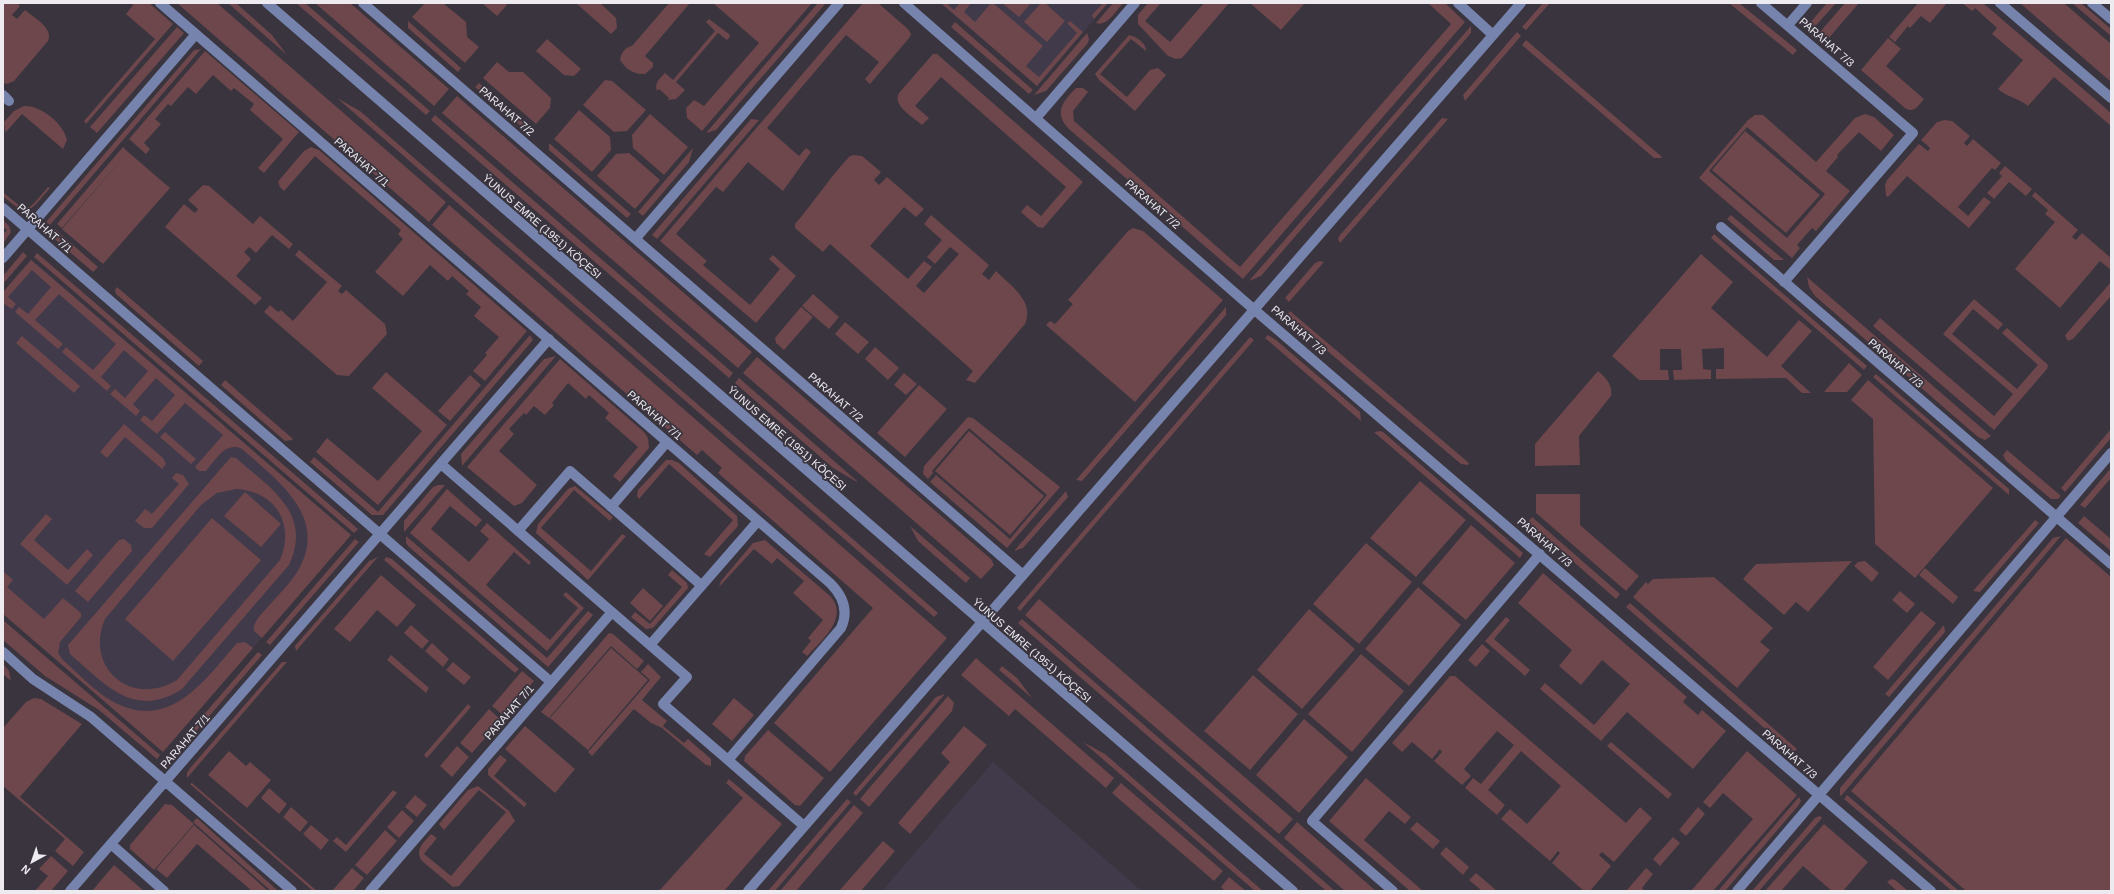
<svg xmlns="http://www.w3.org/2000/svg" width="2114" height="894" font-family="Helvetica,sans-serif">
<rect width="100%" height="100%" fill="#39343e"/>
<path fill="#413a4a" d="M940,3H1108L1037,86Z
M31,259L351,535L163,752L3,614V292Z
M993,762L1142,891H882Z"/>
<path fill="#6d474b" fill-rule="evenodd" d="M3,3H17L20,6L12,15L17,19L25,10C33,17 54,28 48,41L14,81L7,84L3,83Z
M132,3H149L173,24L86,124L84,121L155,39L126,14L133,5Z
M177,3H217L446,202L429,222Z
M228,3H236L272,35L287,55Z
M296,3H305L430,111L426,115Z
M315,3H350L449,89L434,106Z
M425,3H443L466,22L467,37L479,47L465,63L412,17Z
M482,3H505L507,5L497,16Z
M578,3H600L616,18L617,28L611,34L577,4Z
M669,3H690L645,56L653,63V67L645,74C634,75 626,69 620,60C621,53 625,47 632,46Z
M713,3H812L702,131L687,118L686,108L694,100L704,106L759,43Z
M818,3H826L716,130L706,133Z
M863,3H878L908,29L911,34L910,37L870,84L865,79L879,62L846,35L767,128L799,156L806,148L811,152L783,191L748,162L723,192L716,187L676,234L707,261L703,265L750,305L780,269L769,259L773,255L796,276L756,323L660,241Z
M941,3H946L954,10L960,3H971L964,12L975,22L991,3H993L1043,46L1026,66L1039,77L1077,33L1067,23L1070,21L1083,32L1037,86Z
M1002,3H1031L1019,17Z
M1041,3H1045L1065,21L1047,42L1024,22Z
M1103,3H1108L1094,19L1092,15Z
M1113,3H1123C1116,11 1107,27 1096,23Z
M1148,3H1161L1145,21L1170,42L1204,3H1229L1182,58L1176,59L1168,56L1138,24V15Z
M1250,3H1305L1281,30Z
M1428,3H1445L1465,22L1243,279L1070,130C1053,114 1062,102 1076,88H1083L1088,92L1073,111L1074,121L1240,267L1451,24Z
M1543,3H1550L1526,30L1522,27Z
M1729,3H1739L1797,50L1793,55Z
M1827,3H1836L1811,31L1809,24Z
M1845,3H1859L1828,39L1822,40L1818,35L1820,32Z
M1918,3H1947L1930,23L1921,16L1910,28L1908,26L1895,42L1889,37Z
M1962,3H1983L2111,113V126L2054,77L2028,106C2018,98 2007,97 1998,89L2023,60L1992,34L1997,28L1975,8L1972,11Z
M2020,3H2064L2111,44V82Z
M2072,3H2081L2111,29V36Z
M709,19L729,34L730,37L727,40L718,33L676,82L685,90L676,99L668,100L669,98L659,89L657,91C654,83 660,78 665,73L673,80L715,31L706,22Z
M408,21L461,68L458,72L408,28Z
M955,22L1033,90L1029,94L951,27Z
M1471,26V33L1261,276L1249,281Z
M177,27L184,33L97,133L90,127Z
M1517,32L1521,36L1465,101L1463,95Z
M1087,33L1089,39L1088,43L1046,91L1034,95Z
M1129,35C1136,36 1147,44 1146,51L1131,39L1100,74L1127,97L1150,70L1158,68L1166,75L1135,111L1099,80L1095,74Z
M1888,38L1901,49L1886,66L1924,99C1918,106 1914,114 1905,108L1861,70Z
M547,39L581,69L574,76L564,75L536,51Z
M1526,40L1662,157L1661,158H1654L1522,45Z
M201,49L50,225L46,222L194,50Z
M205,51L299,132L264,173L258,168L283,139L250,110L254,104L234,88L231,91L213,75L196,94L188,87L171,106L168,104L155,119L161,124L144,143L150,149L146,154L129,139Z
M933,54H937L1083,182L1043,228L1038,227L1021,212L1027,205L1041,216L1066,187L941,77L915,106L929,118L922,125C913,117 892,106 899,93Z
M497,62L509,72H523L551,98L550,108L536,124L483,78Z
M605,80L612,81L646,110L627,131L614,132L583,105Z
M479,83L532,128H523L475,87Z
M457,96L752,352L738,368L442,113Z
M337,98L360,111L938,613L934,617Z
M24,106C41,105 64,124 67,140L63,149L22,114L6,132L5,131L4,122L14,111Z
M579,110L610,137L611,150L592,172L554,139Z
M650,114L688,147L664,175L633,148L632,135Z
M1865,114L1874,117L1894,135L1881,151L1859,132L1837,155L1838,157L1826,171L1850,191L1816,231L1812,228L1797,245L1800,248L1792,258L1699,178L1748,120L1755,115H1763L1816,162L1855,118ZM1747,127L1825,194L1787,238L1709,171Z
M435,115L733,373L729,378L431,120Z
M1442,118L1448,119L1340,243L1338,239L1340,235Z
M751,119L759,120L657,239L652,235Z
M1945,120L1952,121L1970,136L1964,143L1967,146L1973,139L2001,163L1995,170L1992,168L1958,207L1968,216L1984,197L1991,202L1969,228L1907,176L1888,197L1886,196L1885,185L1887,180L1919,144L1928,151L1930,148L1921,140L1937,122Z
M1745,131L1820,195L1786,233L1712,170Z
M549,143L631,214L627,218L549,150Z
M123,147L128,152L62,228L57,224Z
M311,147L319,150L527,331L485,381L473,371L487,355L485,353L499,337L474,316L481,307L466,294L469,291L452,276L448,281L430,265L403,296L375,272L403,239L398,234L401,230L315,156L284,191L280,187L278,182L281,178L304,151Z
M693,148L689,162L643,216L638,212Z
M128,152L170,188L103,264L62,229Z
M629,153L660,180L635,209L597,176L616,154Z
M853,155L862,156L881,172L874,180L879,185L887,177L924,209L916,217L904,207L870,246L908,279L924,261L932,267L916,286L924,293L959,254L950,247L935,264L927,257L942,240L924,224L931,215L989,265L982,274L989,280L996,271C1010,285 1035,301 1025,324L975,383L966,380L973,371L830,244L823,252L795,228V224C814,202 829,178 849,157Z
M2005,166L2032,189L2026,196L2009,182L1994,199L1987,193L2002,176L1999,173Z
M203,185L209,186L253,224L260,216L293,244L289,249L272,235L256,253L249,247L244,252L251,259L236,276L262,298L255,305L165,227L184,204L195,213L198,209L188,200Z
M48,187L50,188C29,212 29,219 3,196V192C29,214 25,214 48,187Z
M2035,192L2078,230L2072,237L2076,240L2082,233L2111,258V270L2100,261L2060,308L2015,269L2055,222L2045,214L2048,210L2032,196Z
M449,205L947,638L830,772L774,723L873,608L718,473L722,468L702,450L697,455L432,225Z
M1731,215L1784,260H1774L1727,219Z
M3,220L9,226L11,232L3,244V234L7,230L3,227Z
M1133,228L1143,231L1223,300L1135,402L1046,325L1050,321L1055,324L1073,304L1068,300L1128,231Z
M55,229L98,267L93,272L50,235Z
M1714,234L1867,366L1864,370L1711,238Z
M299,250L342,286L338,291L342,294L346,290L385,324L387,334L349,376L337,375L264,312L270,305L278,312L281,310L293,321L327,282L295,255Z
M23,252L27,256L3,284V276Z
M37,253L358,529L354,533L34,257Z
M1701,254L1733,282L1711,308L1767,357L1799,320L1812,331L1781,366L1811,393H1802L1786,378L1716,379V369H1724V348L1702,349L1703,369L1711,370V379L1674,380L1673,370H1682L1681,349H1660V370H1668L1669,380H1639L1612,356Z
M31,260L351,535L262,638L254,631C253,621 261,615 267,608C278,595 292,582 300,567C327,515 276,479 242,449C225,441 216,460 206,471H199L195,467L223,435L185,403L157,434L140,420L144,415L152,421L175,395L156,378L133,404L140,411L136,416L110,394L115,389L125,398L148,371L124,350L101,377L111,386L107,391L62,352L66,347L93,370L116,344L59,294L35,320L63,344L58,349L15,312L19,307L28,314L51,287L32,270L8,297L16,304L12,309L3,303V292Z
M1320,261L1324,262L1289,302L1285,298L1315,263Z
M1807,277L1991,436L1985,440L1978,437L1815,296L1809,287Z
M2111,282V296L2073,339L2068,341L2065,336L2066,334Z
M117,287L203,361L199,366L116,294L115,290Z
M813,294L839,317L829,329L802,306Z
M1974,299L2003,324L1998,330L1973,309L1952,334L2017,389L2038,365L2002,333L2007,328L2048,365L2047,369L1994,430L1873,326L1880,318L1994,416L2013,394L1943,334Z
M801,307L813,317L784,350L776,343L775,338Z
M1226,307V315L1082,481L1076,480Z
M1290,311L1469,463L1468,465L1461,464L1286,316Z
M845,322L869,342L858,354L835,334Z
M530,335L533,340L383,515H372L310,462L314,457L378,512Z
M1268,335L1276,340L1360,412L1361,421L1265,338Z
M22,336L80,386L74,393L16,343Z
M1250,337L1254,340L1020,611L1017,608Z
M875,347L899,368L888,380L865,359Z
M556,356L462,466L461,454L544,359Z
M757,357L991,559L994,565L981,579L743,373Z
M560,359L644,432L648,438L649,448L620,482L613,476L638,447L605,418L609,413L589,395L586,399L568,383L552,403L554,405L545,415L534,406L526,415L524,413L509,429L514,434L499,451L537,485L522,503L514,506L467,467Z
M1849,363L1862,375L1847,392H1824Z
M1598,371C1606,378 1613,385 1611,396L1579,436L1580,465L1535,466V444Z
M386,372L447,425L378,505L316,452L327,438L378,481L422,431L372,388Z
M904,373L917,384L906,395L894,385Z
M1876,374L2009,489V495L1873,377Z
M470,375L481,385L450,421L438,411Z
M739,378L857,481V482L833,468L735,383Z
M225,380L293,439L292,440L285,441L221,385Z
M1868,380L1993,488L1915,578L1875,544L1873,419L1851,400Z
M919,385L947,409L905,457L877,433Z
M968,417L973,418L1060,487L1007,548L930,482L936,475L1010,539L1047,495L969,428L932,471L933,473L928,479L923,474L924,466Z
M124,424L163,458L166,464L162,469L125,437L107,458L100,452Z
M2111,429V438L2065,492L2061,488Z
M969,431L1044,496L1010,535L935,471Z
M1380,431L1383,432L1523,553L1520,558L1374,432Z
M165,432L196,459L191,464L160,437Z
M2007,450L2061,496L2058,499H2051L2006,461L2003,455Z
M231,457L236,458C270,488 313,513 289,565L182,689C134,720 105,684 70,654L68,645ZM237,489C276,492 295,524 280,560L177,680C131,708 84,667 105,619L201,505L217,493Z
M666,460H672L679,463L737,516L738,526L710,557L704,554L733,520L669,464L639,499L637,496L638,490Z
M2111,468V478L2085,508L2080,505Z
M176,473L183,475L189,484L152,528H144L135,521L145,509L152,514L179,484L172,478Z
M1420,481L1466,520L1416,577L1370,538Z
M438,485H445L404,532V521L433,487Z
M575,486L613,517L610,521L574,490L541,528L591,571L622,534L626,536L588,580L536,533L538,524L568,489Z
M447,489L482,520L476,527L450,506L431,529L469,562L489,539L480,531L487,523L531,562L529,565L514,552L486,585L550,640L578,608L563,595L566,592L584,608L547,651L410,533Z
M1066,491L1068,497L1023,548L1014,551Z
M245,492L281,524L261,547L224,516Z
M1536,494H1580V525L1639,576L1626,591L1536,513Z
M46,514L52,519L34,540L68,570L87,549L93,555L67,585L20,544Z
M2084,516L2111,539V551L2078,523Z
M1532,517L1620,594L1616,599L1528,522Z
M212,518L261,560L173,661L125,619Z
M2035,520L2039,523L1980,592L1973,591Z
M1471,525L1515,563L1466,620L1422,583Z
M910,526L970,578L966,583L918,541Z
M406,536L547,658L588,611L593,615L548,667L408,546L406,543Z
M2061,536L1841,796L1840,795V788L2053,538Z
M2066,538L2111,577V891H1966L1851,791Z
M124,539L131,545L132,551L88,602L75,591L119,540Z
M355,539L359,542L270,645L266,642Z
M765,540L830,596C850,617 821,641 807,656L802,652L811,641L808,638L823,620L793,593L804,581L777,558L772,564L754,549L719,587L721,581L753,543Z
M1366,543L1412,582L1359,644L1313,604Z
M378,557L296,651L295,646L369,561Z
M386,557L392,559L519,669L515,673L384,560Z
M1852,561L1808,612L1796,602L1784,615L1743,579L1756,564Z
M1865,561L1879,573L1872,582L1854,566L1858,562Z
M1925,568L1958,597L1953,604L1919,575Z
M672,570L687,583L688,588L653,628L646,629L631,617L635,612L650,624L682,587L668,575Z
M3,571L13,580L7,587L44,619L63,598L81,613V617L60,642L58,653L63,660C79,674 94,691 112,701C169,733 204,681 237,643L245,642L253,648L163,752L3,614Z
M1543,573L1687,697L1683,702L1698,715L1702,710L1726,731L1693,769L1627,712L1601,741L1540,689L1545,683L1594,725L1630,684L1602,660L1581,685L1559,666L1572,650L1518,603Z
M381,575L416,605L397,627L377,610L350,642L334,629Z
M1714,577L1773,628L1760,642L1770,650L1737,688L1633,597L1646,582L1648,584L1653,579Z
M1418,587L1461,625L1409,686L1365,649Z
M643,588L663,606L650,621L630,603Z
M1900,591L1915,604L1907,613L1892,600Z
M1039,599L1293,819L1279,834L1025,615Z
M1630,603L1797,749L1793,753L1626,607Z
M1309,609L1355,649L1302,709L1257,670Z
M1921,611L1936,623L1888,680L1873,667Z
M1506,617L1510,620L1494,639L1530,670L1525,676L1485,641Z
M1022,619L1335,891H1326L1018,623Z
M3,620L160,755L157,759L99,710L45,676L3,640Z
M411,625L429,641L422,649L404,633Z
M1944,625L1945,632L1889,697L1885,694Z
M609,633L613,634L644,661L637,669L611,646L549,718L541,712Z
M432,643L449,659L443,667L425,651Z
M1482,644L1490,651L1476,667L1468,660Z
M611,648L648,680L588,750L550,718Z
M258,652L262,655L172,759L168,756Z
M1361,654L1404,691L1352,752L1308,714Z
M391,655L429,688L426,693L387,660Z
M976,658L1114,778L1106,788L1015,709L1009,716L961,675Z
M282,662H287L187,778V773L191,767Z
M453,662L471,677L464,685L446,670Z
M3,664L9,671L11,681L3,674Z
M648,664L661,677L642,700L667,721L663,726L684,743L688,739L711,759V766L706,765L662,728L651,723L634,709L592,756L588,752L650,680L641,672Z
M1002,666L1017,678L1032,698L999,670Z
M522,671L534,681L504,716L492,706Z
M1253,675L1298,714L1250,770L1204,731Z
M1450,676H1455L1626,823L1640,807L1652,818L1614,862L1602,852L1599,855L1611,866L1590,891H1584L1552,863L1560,853L1558,851L1550,861L1501,819L1510,809L1527,824L1561,786L1521,751L1488,790L1505,805L1497,815L1465,788L1473,778L1481,784L1514,745L1497,731L1464,769L1471,776L1462,785L1434,761L1442,752L1440,749L1432,759L1412,742L1402,752L1392,743Z
M945,694L856,796L853,793L936,697Z
M948,696L954,703L952,711L869,807L860,799Z
M34,698L41,699L82,724L20,797L84,852L73,866L55,851L65,839L3,786V728L26,702Z
M734,698L754,715L732,741L712,724Z
M468,704L471,707L427,758L424,755Z
M489,709L501,720L472,753L460,743Z
M1304,719L1348,757L1299,813L1256,775Z
M525,726L575,769L555,793L505,749Z
M964,726L987,745L910,834L898,823L950,762L941,753Z
M768,730L824,778L800,806L795,805L744,761L745,756Z
M1083,742L1105,754L1263,891H1255Z
M1611,742L1672,794L1668,799L1607,746Z
M457,746L469,757L452,777L440,766Z
M229,751L246,766L250,762L271,780L247,808L208,775Z
M1747,751L1797,795L1713,891H1691L1753,819L1723,793L1710,808L1703,802Z
M500,755L507,760L494,776L527,804L524,807L488,775V769Z
M1366,778L1411,817L1405,824L1389,811L1364,840L1423,891H1410L1329,821Z
M729,779L782,824L724,891H659L743,798L726,783Z
M192,783L317,891H313L190,784Z
M1121,783L1223,871L1214,881L1112,793Z
M478,786L509,811L515,821L459,886L453,887L422,861C414,850 424,842 431,834L437,838L424,854L451,876L506,812L479,790L444,830L439,824L468,790Z
M269,788L287,804L279,814L261,798Z
M393,790L397,793L346,852L333,841L337,837L346,845Z
M415,795L427,805L417,817L405,807Z
M1847,795L1959,891H1952L1844,799Z
M1799,797L1801,801L1798,806L1725,891H1718Z
M847,799L851,802L775,891H768Z
M165,804L172,805L194,824L154,870L130,849V845Z
M854,805L863,813L796,891H780Z
M291,807L308,822L300,832L283,817Z
M1698,807L1705,814L1686,836L1679,830Z
M402,810L414,821L399,838L387,827Z
M1820,816L1822,818L1759,891H1752L1815,818Z
M197,818L278,891H271L193,822Z
M1297,822L1376,891H1345L1284,838Z
M1417,822L1440,841L1433,849L1410,829Z
M1824,824L1868,862L1843,891H1832L1803,866L1781,891H1765Z
M194,825L268,891H252L197,844L167,878L156,869Z
M311,825L329,840L321,850L303,834Z
M385,830L397,841L367,875L355,865Z
M1673,837L1680,843L1660,866L1653,859Z
M883,841L895,851L861,891H839Z
M1446,847L1469,867L1463,875L1440,854Z
M51,856L68,871L51,891H35L48,876L39,869Z
M114,865L144,891H92Z
M352,868L364,878L353,891H332Z
M1646,868L1653,874L1642,888L1645,891H1626Z
M1476,873L1497,891H1482L1469,880Z
M1229,877L1246,891H1225L1221,887Z
M1891,879L1895,880L1908,891H1897L1887,882Z"/>
<g fill="none" stroke-linecap="round" stroke-linejoin="round">
<path stroke="#7683ac" stroke-width="10" d="M160,3L830,583C843,596 849,611 841,628L728,760L663,704L687,677L650,645L758,521
M267,3L1293,891
M363,3L1022,574
M904,3L1243,300L1931,891
M1458,3L1493,35
M1761,3L1913,133L1784,282
M2000,3L2111,98
M2092,3L2111,19
M1788,25L1807,3
M3,95L9,101
M1036,118L1135,3
M3,208L551,682
M1721,227L2111,564
M636,238L839,3
M3,258L196,34
M441,464L650,645
M611,507L667,442
M518,531L570,471L701,585
M3,652L33,679L91,717L292,891
M728,760L804,826
M111,844L164,891
M70,891L549,339
M370,891L612,612
M748,891L1521,3
M1393,891L1312,821L1540,554
M1737,891L2111,453"/>
</g>
<g text-anchor="middle" stroke-width="3.5" stroke-linejoin="round" paint-order="stroke">
<g font-size="11" fill="#edeaf0" stroke="#39343e">
<text transform="translate(1827 42) rotate(41)" y="4">PARAHAT 7/3</text>
<text transform="translate(507 111) rotate(41)" y="4">PARAHAT 7/2</text>
<text transform="translate(362 162) rotate(41)" y="4">PARAHAT 7/1</text>
<text transform="translate(1153 204) rotate(41)" y="4">PARAHAT 7/2</text>
<text transform="translate(542 226) rotate(41)" y="4">ÝUNUS EMRE (1951) KÖÇESI</text>
<text transform="translate(45 228) rotate(41)" y="4">PARAHAT 7/1</text>
<text transform="translate(1299 330) rotate(41)" y="4">PARAHAT 7/3</text>
<text transform="translate(1896 363) rotate(41)" y="4">PARAHAT 7/3</text>
<text transform="translate(836 397) rotate(41)" y="4">PARAHAT 7/2</text>
<text transform="translate(655 415) rotate(41)" y="4">PARAHAT 7/1</text>
<text transform="translate(787 438) rotate(41)" y="4">ÝUNUS EMRE (1951) KÖÇESI</text>
<text transform="translate(1545 542) rotate(41)" y="4">PARAHAT 7/3</text>
<text transform="translate(1032 650) rotate(41)" y="4">ÝUNUS EMRE (1951) KÖÇESI</text>
<text transform="translate(509 712) rotate(-49)" y="4">PARAHAT 7/1</text>
<text transform="translate(185 741) rotate(-49)" y="4">PARAHAT 7/1</text>
<text transform="translate(1790 754) rotate(41)" y="4">PARAHAT 7/3</text>
</g>
</g>
<rect width="2114" height="894" fill="none" stroke="#edeaf0" stroke-width="8"/>
<g transform="translate(32 862) rotate(220)" stroke="#39343e" stroke-width="3" paint-order="stroke">
<path d="M0-3L7 15L0 10L-7 15Z" fill="#edeaf0"/>
<text y="-6" font-size="11" font-weight="bold" text-anchor="middle" fill="#edeaf0">N</text>
</g>
</svg>
